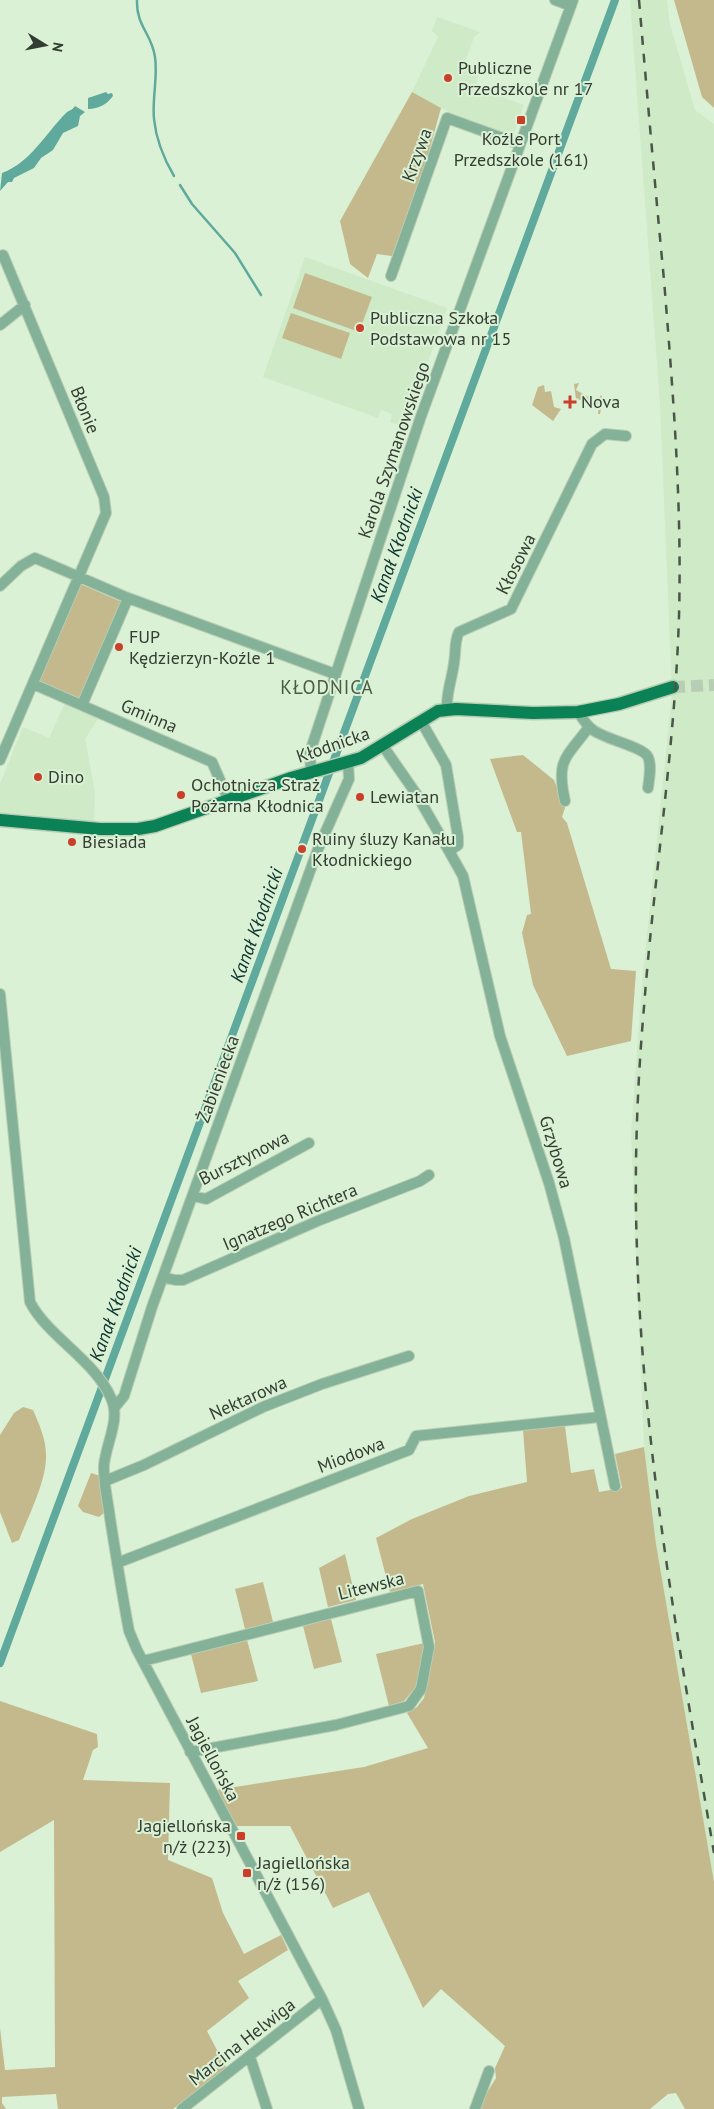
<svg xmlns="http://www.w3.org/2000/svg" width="714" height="2109" font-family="'PT Sans',sans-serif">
<rect width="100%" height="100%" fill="#daf1d5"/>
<path fill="#ceeac7" d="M630,0H667L670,24L695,110L714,124V1882L656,1544L644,1447L631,1133L642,983L672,694L660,404Z
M437,17L480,32L474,37L465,62L467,67L476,70L478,75L476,87L524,105L513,136L449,112L412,92L438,37L432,31Z
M305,257L447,308L405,428L390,422L392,414L381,410L378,418L263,377Z
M65,703L99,717L85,739L95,792L94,822L0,812V784L23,727L49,738Z"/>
<path fill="#c4b98c" d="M674,0H714V108L702,97Z
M412,92L441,108L425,166L392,256L377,254L368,278L350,264L340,221Z
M305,273L372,297L359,332L293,308Z
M291,313L350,333L341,359L282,338Z
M579,383L576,390L597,402L601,395L603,398L600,414H598L599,404L576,399L574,384Z
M544,385L545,392L551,391L554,407L561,409L553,421L532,405L538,387Z
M80,584L122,602L80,700L42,684L39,679Z
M523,755L554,780L565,808L562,817L567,823L611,969L636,971L631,1041L567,1056L533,985L522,933L527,915L531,914L521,832H517L490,759Z
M23,1407L33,1410C39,1424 46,1439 46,1455C47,1480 28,1517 19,1540L12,1543L0,1512V1435L14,1413Z
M565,1426L571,1473L594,1469L599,1492L622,1488L615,1454L644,1447L656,1544L714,1882V2109H685L676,2093L668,2094L650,2109H477L496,2078L495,2068L505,2046L441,1989L423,2008L369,1892L333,1908L290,1826H235L215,1790L364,1767L428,1748L407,1713L417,1707L424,1698L435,1642L423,1584L390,1592L376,1538L412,1519L469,1496L527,1482L523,1430Z
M91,1473L101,1476L105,1512L99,1517L83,1512L78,1506Z
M345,1554L356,1600L328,1607L319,1568Z
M263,1582L273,1622L245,1629L235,1589Z
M331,1619L342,1662L314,1669L303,1626Z
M247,1640L258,1681L201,1693L191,1654Z
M424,1643L416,1687L404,1701L389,1706L376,1654Z
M0,1701L97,1734L98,1747L93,1750L83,1780L170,1783L168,1860L212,1878L223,1913L244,1954L281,1935L288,1950L238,1981L249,1998L207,2031L227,2069L173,2109H58L56,2094L2,2097V2103L6,2109H0V2028L5,2070L55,2067L54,1820L0,1852Z"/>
<path fill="#5fa99d" d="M106,92L108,94L112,93L113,96C107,104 99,109 88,109V98Z
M75,106L85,112L80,116L78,126L63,133L53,150L41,158L34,168L14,178L12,182H8L0,191L2,173C30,163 46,133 66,113C69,110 73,110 75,106Z"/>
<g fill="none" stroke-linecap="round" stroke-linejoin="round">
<path stroke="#5fa99d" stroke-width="2.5" d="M137,0C136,26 152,34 155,57C158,77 152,98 154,119C156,139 164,159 174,176
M180,185L192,204L235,253L261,295"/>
<path stroke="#5fa99d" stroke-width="8" d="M0,1663L615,0"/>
<path stroke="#b9cdb4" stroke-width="12" stroke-dasharray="12 6" stroke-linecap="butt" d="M673,687L714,685"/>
<g stroke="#b9cdb4" stroke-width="12">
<path id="minor" d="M555,0L571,6
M391,276L447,118L519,144
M0,325L25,305
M0,586L21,566L35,558L128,598L335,674
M33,684L212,762L229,801
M82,705L128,598
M447,709C446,693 452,679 454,663C456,652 454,642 459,632L511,609L592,444L605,434L626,436
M578,712C582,718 587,726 593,730C604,739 644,747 648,757C652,766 649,779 648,788
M421,721L446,765L458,837V845L449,851L463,876L500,1036L549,1183L564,1238L615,1486
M383,746L417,795L449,851
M0,760L106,513L104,497L3,255
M311,773L310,752L420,419L573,0
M565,801C556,760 565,759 589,727
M0,994L30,1302C48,1337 94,1359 111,1398C121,1419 106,1443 104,1465C103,1482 108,1501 110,1518C116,1556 122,1594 129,1631L137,1650L322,1999L336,2030L359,2109
M193,1196L206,1199L309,1143
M163,1277L175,1280H183L320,1220L420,1181L429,1175
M115,1407L124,1396L152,1307L318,849L349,779L348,762
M105,1481L144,1465L263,1407L322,1384L409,1356
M117,1563L409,1450L416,1436L600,1417
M143,1661L418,1591L429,1647L421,1689L409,1706L336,1725L190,1752
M250,2057L267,2109
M182,2109L322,1999
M475,2109L489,2071"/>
</g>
<g stroke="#b9cdb4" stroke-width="15">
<path id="major" d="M0,820L100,829H138L155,826L291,778L361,758L438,711L456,709L533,713L578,712L619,704L673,687"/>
</g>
<use href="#minor" stroke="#83b299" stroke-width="10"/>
<use href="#major" stroke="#0b8156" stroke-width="12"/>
<path stroke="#4b5649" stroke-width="2.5" stroke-dasharray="9 9" stroke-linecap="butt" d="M639,0C647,93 655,186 664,280C673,392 682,503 679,616C675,748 654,876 644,1007C637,1088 634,1169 637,1250C643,1453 680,1652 714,1853"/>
</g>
<g fill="#ca3f29" stroke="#daf1d5" stroke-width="2">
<circle cx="448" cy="78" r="5"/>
<rect x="516" y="115" width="10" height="10" rx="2.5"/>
<circle cx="360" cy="328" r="5"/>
<path d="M567.5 394.5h5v5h5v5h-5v5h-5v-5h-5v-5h5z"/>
<circle cx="119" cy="647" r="5"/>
<circle cx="38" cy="777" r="5"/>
<circle cx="181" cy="795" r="5"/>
<circle cx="360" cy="797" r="5"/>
<circle cx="72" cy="842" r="5"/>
<circle cx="302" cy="849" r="5"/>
<rect x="236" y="1831" width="10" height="10" rx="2.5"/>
<rect x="242" y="1868" width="10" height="10" rx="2.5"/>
</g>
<g text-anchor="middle" stroke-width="4" stroke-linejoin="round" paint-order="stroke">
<g font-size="18" fill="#343d32" stroke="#daf1d5" text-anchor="start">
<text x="458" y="74">Publiczne<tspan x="458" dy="21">Przedszkole nr 17</tspan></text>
<text x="521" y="145" text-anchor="middle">Koźle Port<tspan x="521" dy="21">Przedszkole (161)</tspan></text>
<text x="370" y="324">Publiczna Szkoła<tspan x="370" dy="21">Podstawowa nr 15</tspan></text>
<text x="581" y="408">Nova</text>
<text x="129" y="643">FUP<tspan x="129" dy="21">Kędzierzyn-Koźle 1</tspan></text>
<text x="48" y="783">Dino</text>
<text x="191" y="791">Ochotnicza Straż<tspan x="191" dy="21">Pożarna Kłodnica</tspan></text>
<text x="370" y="803">Lewiatan</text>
<text x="312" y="845">Ruiny śluzy Kanału<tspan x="312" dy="21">Kłodnickiego</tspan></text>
<text x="82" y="848">Biesiada</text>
<text x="231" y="1832" text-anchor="end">Jagiellońska<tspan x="231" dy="21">n/ż (223)</tspan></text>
<text x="257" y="1869">Jagiellońska<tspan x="257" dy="21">n/ż (156)</tspan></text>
</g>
<g font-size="18" fill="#343d32" stroke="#daf1d5">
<text transform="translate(417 155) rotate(-70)" y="6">Krzywa</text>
<text transform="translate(85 410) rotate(68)" y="6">Błonie</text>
<text transform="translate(394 450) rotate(-71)" y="6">Karola Szymanowskiego</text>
<text transform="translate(516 564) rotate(-63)" y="6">Kłosowa</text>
<text transform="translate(149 716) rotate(23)" y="6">Gminna</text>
<text transform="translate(333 745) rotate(-19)" y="6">Kłodnicka</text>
<text transform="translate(218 1079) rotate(-70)" y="6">Żabieniecka</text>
<text transform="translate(556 1152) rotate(73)" y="6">Grzybowa</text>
<text transform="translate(244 1158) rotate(-27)" y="6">Bursztynowa</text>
<text transform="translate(290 1217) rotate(-23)" y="6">Ignatzego Richtera</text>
<text transform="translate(248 1398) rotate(-24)" y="6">Nektarowa</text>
<text transform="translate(351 1455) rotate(-21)" y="6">Miodowa</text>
<text transform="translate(371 1586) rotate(-14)" y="6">Litewska</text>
<text transform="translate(213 1759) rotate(62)" y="6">Jagiellońska</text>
<text transform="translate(242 2042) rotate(-38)" y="6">Marcina Helwiga</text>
</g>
<g font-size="19" font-style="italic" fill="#0c322c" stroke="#daf1d5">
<text transform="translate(396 545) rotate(-70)" y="7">Kanał Kłodnicki</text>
<text transform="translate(256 925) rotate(-70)" y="7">Kanał Kłodnicki</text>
<text transform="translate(115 1304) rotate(-70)" y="7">Kanał Kłodnicki</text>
</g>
<g font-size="19" letter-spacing="1" fill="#495c44" stroke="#daf1d5">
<text x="327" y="694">KŁODNICA</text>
</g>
</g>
<g transform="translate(45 45) rotate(100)" stroke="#daf1d5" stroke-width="4" paint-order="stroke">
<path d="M0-4L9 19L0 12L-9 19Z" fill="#343d32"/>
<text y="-8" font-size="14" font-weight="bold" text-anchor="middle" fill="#343d32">N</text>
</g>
</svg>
